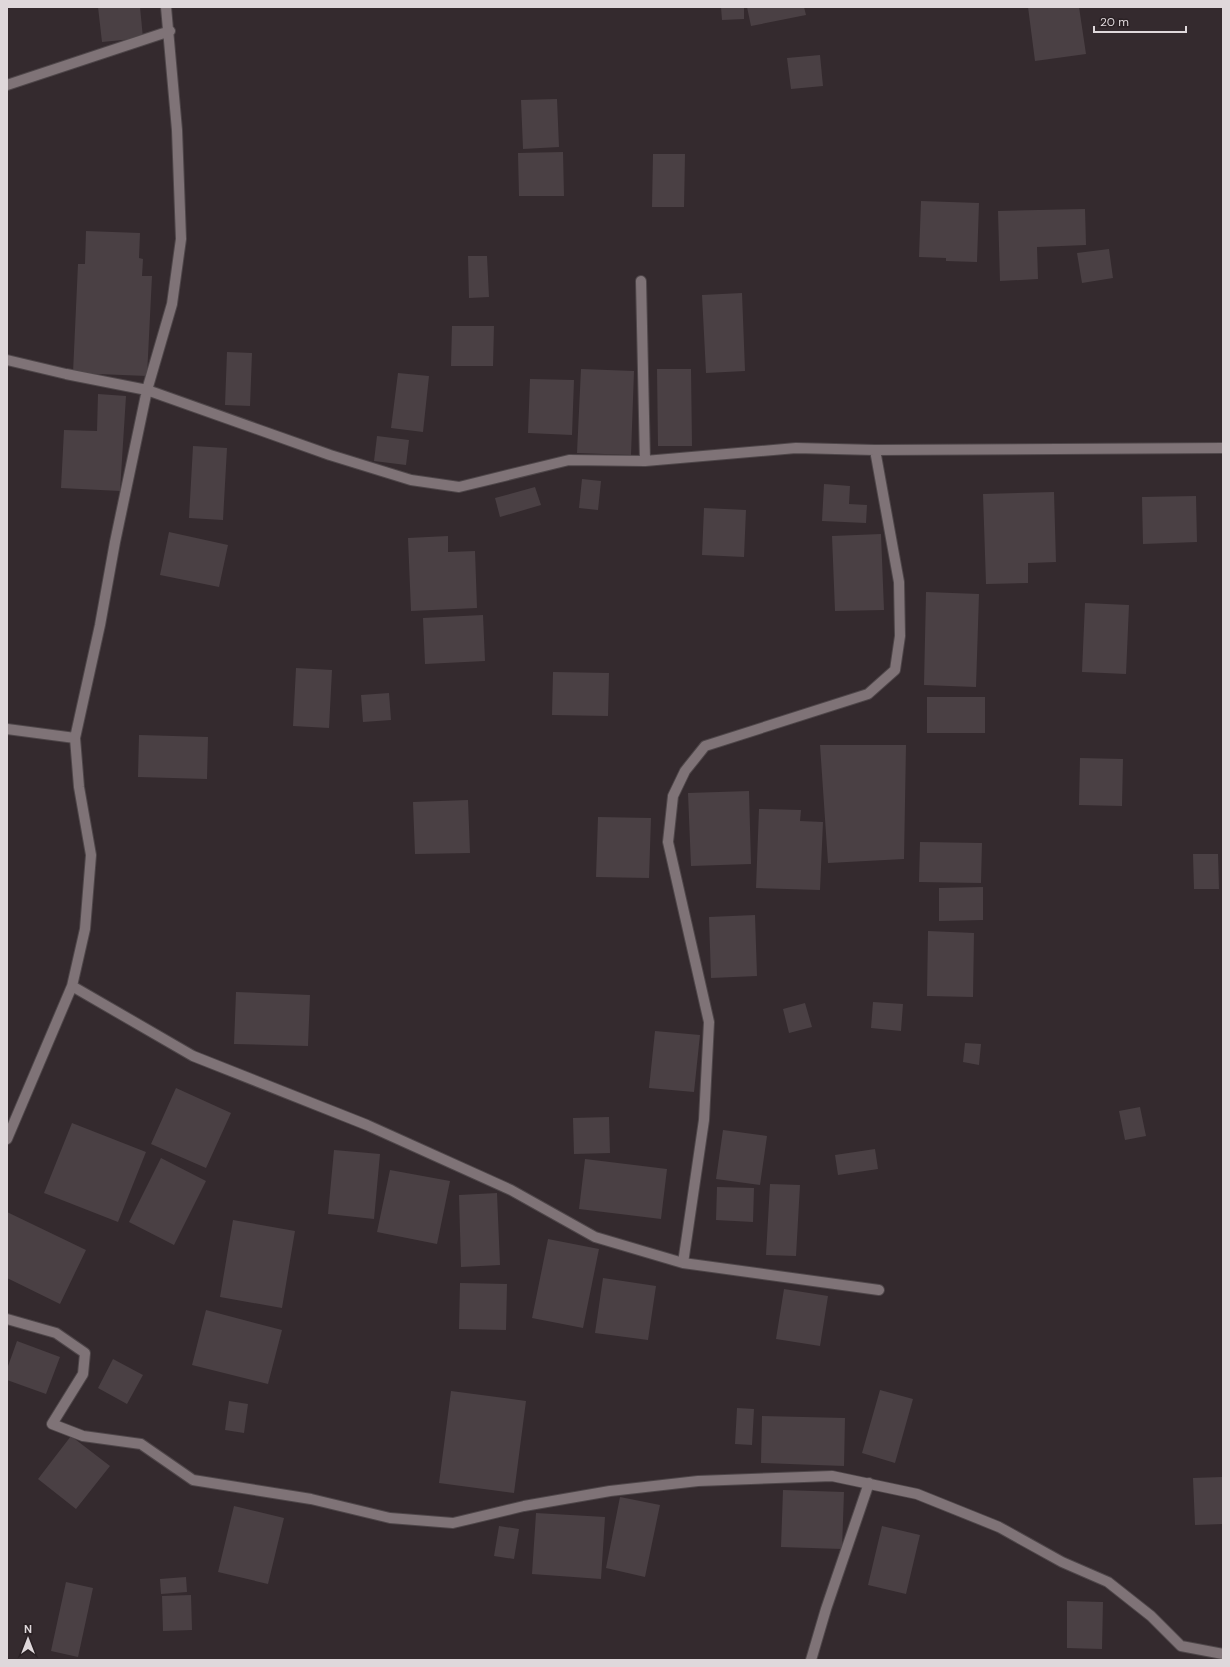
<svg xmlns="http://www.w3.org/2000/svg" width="1230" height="1667" font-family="'DM Sans',sans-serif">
<rect width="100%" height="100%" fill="#342a2e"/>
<path fill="#4a4044" d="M98,7H140L143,38L102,42Z
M721,7H744V19L722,20Z
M747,7H804L806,15L751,26Z
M1028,7H1079L1086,54L1035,61Z
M820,55L823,86L791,89L787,58Z
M557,99L559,147L523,149L521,100Z
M563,152L564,196H519L518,153Z
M653,154H685L684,207H652Z
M921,201L979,203L977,262L946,261V258L919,257Z
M1085,209L1086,245L1037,247L1038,279L1000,281L998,211Z
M86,231L140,233L139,258L143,259L142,276H152L147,376L73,373L78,264H85Z
M1109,249L1113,278L1082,283L1077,253Z
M468,256H487L489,297L469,298Z
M742,293L745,371L706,373L702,295Z
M452,326H494L493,366H451Z
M227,352L252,353L250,406L225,405Z
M581,369L634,371L631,455L577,453Z
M657,369H691L692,446H658Z
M398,373L429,376L423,432L391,428Z
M530,379L574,380L572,435L528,433Z
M98,394L126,396L120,491L61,488L64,430L97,431Z
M377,436L409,440L406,465L374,461Z
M193,446L227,448L223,520L189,518Z
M582,479L601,481L598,510L579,508Z
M824,484L850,486L849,504L867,505L866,523L822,521Z
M535,487L541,505L500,517L495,498Z
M1054,492L1056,562L1028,563V583L986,584L983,494Z
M1196,496L1197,542L1143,544L1142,497Z
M704,508L746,510L744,557L702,555Z
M169,532L228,545L219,587L160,575Z
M881,534L884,610L835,611L832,536Z
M448,536V552L475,551L477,608L411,611L408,538Z
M926,592L979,594L976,687L924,685Z
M1085,603L1129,605L1126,674L1082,672Z
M483,615L485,661L425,664L423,618Z
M296,668L332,670L329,728L293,726Z
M553,672L609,673L608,716L552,715Z
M389,693L391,720L363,722L361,695Z
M927,697H985V733H927Z
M139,735L208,737L207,779L138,777Z
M820,745H906L904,859L828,863Z
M1080,758L1123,759L1122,806L1079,805Z
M749,791L751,864L691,866L688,793Z
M468,800L470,853L415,854L413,802Z
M759,809L801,810L800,821L823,822L820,890L756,888Z
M598,817L651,818L649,878L596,877Z
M920,842L982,843L981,883L919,882Z
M1193,854H1218L1219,889H1194Z
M983,887V920L939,921V888Z
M755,915L757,976L711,978L709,917Z
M928,931L974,933L973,997L927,996Z
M236,992L310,995L308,1046L234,1044Z
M873,1002L903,1004L901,1031L871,1028Z
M805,1003L812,1027L789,1033L783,1009Z
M655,1031L700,1035L694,1092L649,1088Z
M965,1043L981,1044L979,1065L963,1062Z
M176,1088L231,1113L206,1168L151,1144Z
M1140,1107L1146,1136L1125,1140L1119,1111Z
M609,1117L610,1153L574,1154L573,1118Z
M72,1123L146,1152L118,1222L44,1193Z
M723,1130L767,1136L760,1185L716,1179Z
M875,1149L878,1169L838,1175L835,1155Z
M334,1150L380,1154L374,1219L328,1214Z
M161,1158L206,1181L174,1245L129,1222Z
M585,1159L667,1169L661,1219L579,1209Z
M390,1170L450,1181L437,1244L377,1232Z
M770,1184L800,1185L796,1256L766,1255Z
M717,1187L754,1188L753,1222L716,1220Z
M497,1193L500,1265L461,1267L459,1195Z
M7,1212L86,1250L60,1304L7,1278Z
M233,1220L295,1231L282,1308L220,1297Z
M548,1239L599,1249L583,1328L532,1318Z
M603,1278L656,1286L648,1340L595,1333Z
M460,1283L507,1284L506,1330L459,1329Z
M784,1289L828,1296L820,1346L776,1339Z
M206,1310L282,1330L268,1384L192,1365Z
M17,1341L60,1357L46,1394L7,1380V1369Z
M113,1359L143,1375L127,1404L98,1388Z
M880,1390L913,1399L895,1463L862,1453Z
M451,1391L526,1401L514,1493L439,1483Z
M229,1401L248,1404L244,1433L225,1430Z
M737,1408L754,1409L752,1445L735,1444Z
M762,1416L845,1418L844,1466L761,1463Z
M71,1436L110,1466L76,1509L38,1479Z
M1222,1477L1223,1524L1195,1525L1193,1478Z
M783,1490L844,1492L842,1549L781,1547Z
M620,1497L660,1505L645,1577L606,1568Z
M234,1506L284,1518L268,1584L218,1572Z
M536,1513L605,1517L601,1579L532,1574Z
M499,1526L519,1529L514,1559L494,1556Z
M882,1526L920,1535L906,1594L868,1585Z
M186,1577L187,1592L161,1594L160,1579Z
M66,1582L93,1588L78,1657L51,1651Z
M191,1595L192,1630L163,1631L162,1596Z
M1067,1601L1103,1602L1102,1649L1067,1648Z"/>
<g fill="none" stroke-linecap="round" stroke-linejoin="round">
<g stroke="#4e4649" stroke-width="12">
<path id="street" d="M7,85L170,31
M641,281L645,461
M7,360L66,374L147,390L330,455L411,480L459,487L569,460L645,461L796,448L875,450L899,582L900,636L895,670L868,694L705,746L685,771L673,796L668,842L709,1022L704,1120L683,1263L595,1237L511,1190L367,1125L193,1056L72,986
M875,450L1223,448
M7,729L75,738
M7,1139L72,986L85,929L91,855L79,787L75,738L100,625L115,542L147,390L172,304L181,239L177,130L166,7
M683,1263L879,1290
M7,1319L56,1333L85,1353L83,1374L52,1424L83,1436L141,1444L193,1480L311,1499L390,1518L453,1523L524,1506L610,1491L698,1481L832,1476L917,1494L999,1527L1062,1562L1108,1582L1151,1616L1181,1646L1223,1654
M811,1660L826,1609L869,1483"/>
</g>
<use href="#street" stroke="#7f7377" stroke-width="10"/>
</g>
<rect width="1230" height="1667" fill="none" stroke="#dfd8db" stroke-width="16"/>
<g transform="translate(28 1639)" stroke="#2a2124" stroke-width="3" paint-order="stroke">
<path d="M0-3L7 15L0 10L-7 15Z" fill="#dfd8db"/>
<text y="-6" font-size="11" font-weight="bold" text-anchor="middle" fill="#dfd8db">N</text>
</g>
<path d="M1094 26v6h92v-6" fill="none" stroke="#dfd8db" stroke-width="2"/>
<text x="1100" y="26" font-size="12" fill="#dfd8db" stroke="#2a2124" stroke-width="3" paint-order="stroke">20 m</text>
</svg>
